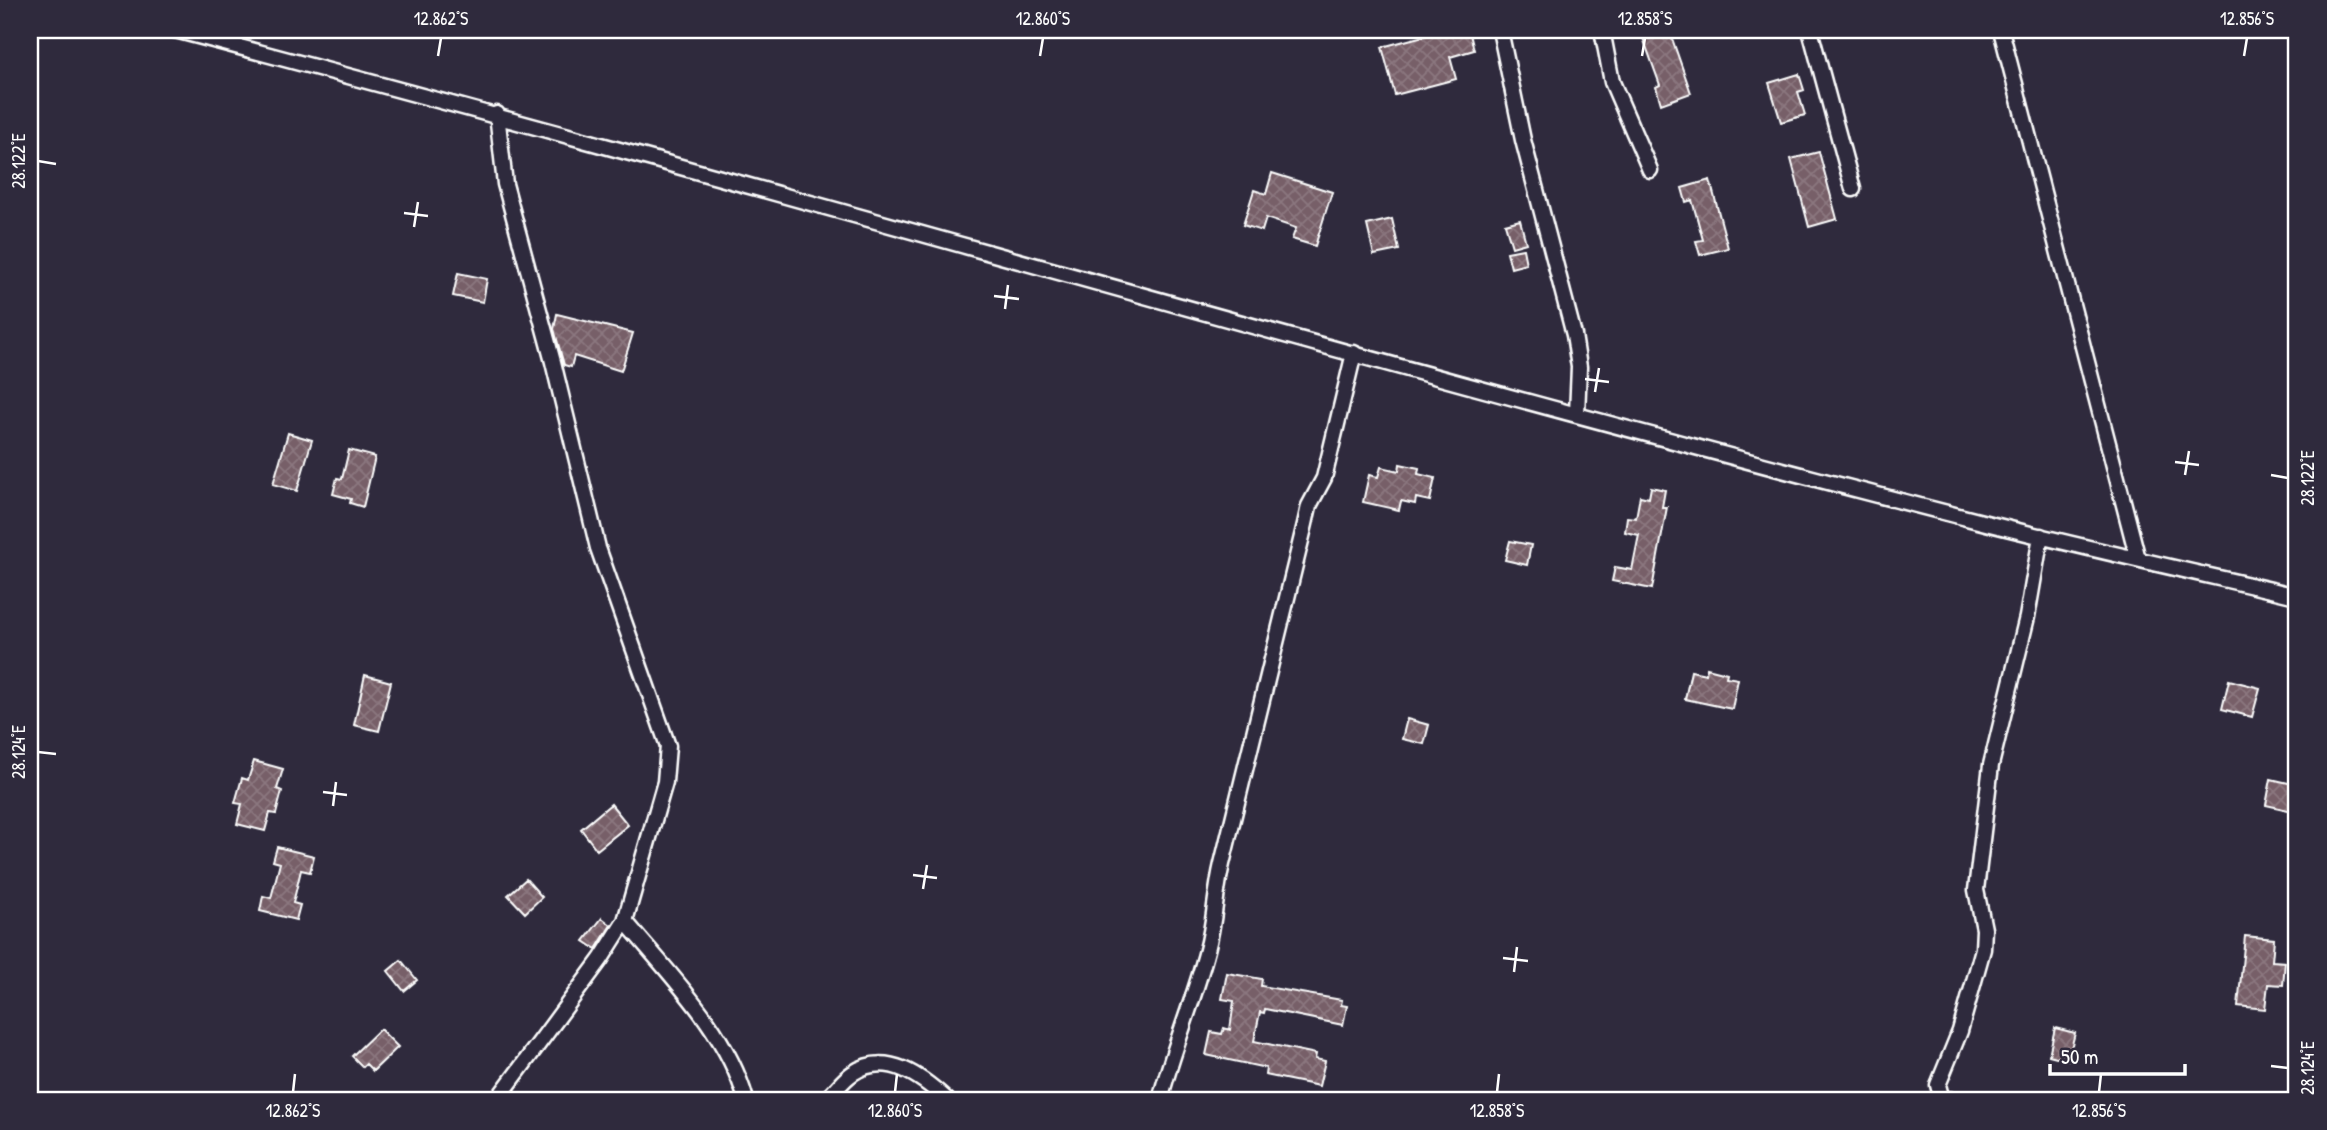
<svg xmlns="http://www.w3.org/2000/svg" width="2327" height="1130" font-family="'Patrick Hand',sans-serif">
<defs>
<pattern id="building-cross-hatch" width="8" height="8" patternUnits="userSpaceOnUse" patternTransform="scale(1.75)"><rect width="8" height="8" fill="#775f68"/><path d="M0 0l8 8M0 8l8-8" fill="none" stroke="#8b777f"/></pattern>
</defs>
<rect width="100%" height="100%" fill="#2f2a3d"/>
<filter id="ink" filterUnits="userSpaceOnUse"><feTurbulence type="fractalNoise" baseFrequency=".0143" numOctaves="2"/><feDisplacementMap in="SourceGraphic" scale="14" xChannelSelector="R" yChannelSelector="G"/><feConvolveMatrix kernelMatrix="1 2 1 2 8 2 1 2 1" color-interpolation-filters="sRGB"/></filter>
<g filter="url(#ink)">
<path fill="url(#building-cross-hatch)" stroke="#fff" stroke-width="2" d="M1446,30H1469L1474,50L1450,57L1456,79L1395,95L1382,47Z
M1656,30H1669L1691,93L1661,104L1656,87L1660,85L1642,35Z
M1799,74L1804,90L1798,92L1805,115L1781,122L1769,83Z
M1819,152L1837,219L1809,227L1791,159Z
M1272,173L1332,192L1315,246L1292,239L1296,228L1266,218L1262,231L1243,225L1254,190L1266,194Z
M1710,180L1728,248L1700,255L1696,241L1703,240L1692,200L1686,202L1682,188Z
M1392,219L1399,250L1374,255L1367,225Z
M1520,220L1526,243L1512,247L1505,224Z
M1523,249L1526,264L1511,268L1507,252Z
M458,273L487,279L483,302L453,296Z
M557,314L633,333L621,371L574,356L571,367L564,365L554,329Z
M288,433L312,440L297,491L273,484Z
M349,450L375,457L363,507L350,503L351,499L333,494L337,478L342,479Z
M1400,464L1419,468L1418,474L1435,478L1430,501L1416,498L1415,504L1401,501L1399,510L1363,502L1369,475L1378,477L1381,467L1399,471Z
M1651,487L1665,490L1662,507H1667L1652,589L1612,581L1615,567L1632,570L1639,535L1625,532L1627,517L1636,518L1640,496L1649,498Z
M1510,541L1531,545L1527,565L1505,560Z
M1707,668L1727,673L1726,677L1738,679L1732,709L1685,699L1691,671L1706,674Z
M365,675L391,682L379,731L354,725Z
M2229,680L2260,688L2252,717L2222,709Z
M1407,719L1429,725L1424,744L1402,739Z
M254,761L283,769L277,789L282,791L276,814L270,813L265,831L237,824L242,804L235,803L242,778L248,780Z
M2271,779L2297,785V812L2266,805Z
M611,804L628,825L597,850L581,829Z
M277,847L314,856L310,872L301,870L293,903L300,905L296,920L260,911L263,896L271,898L280,863L273,861Z
M526,879L542,897L525,913L508,895Z
M602,918L611,925L596,949L584,941Z
M2245,936L2274,939L2272,961L2285,962L2283,985L2268,984L2265,1009L2238,1006Z
M401,960L417,980L404,991L388,971Z
M1227,973L1262,979L1261,986L1342,1000L1341,1005L1347,1006L1343,1025L1265,1009L1264,1013L1260,1012L1254,1041L1316,1054L1315,1059L1325,1061L1319,1086L1265,1075L1266,1068L1206,1055L1211,1032L1222,1034L1224,1028L1230,1030L1234,1001L1222,999Z
M2055,1028L2075,1033L2068,1060L2049,1055Z
M380,1029L398,1047L373,1071L366,1064L363,1067L352,1056Z"/>
<g fill="none" stroke-linecap="round" stroke-linejoin="round">
<g stroke="#fff" stroke-width="19">
<path id="street" d="M175,30C780,189 1379,368 1986,523C2089,549 2193,572 2297,596
M1500,30L1523,140L1574,335L1579,367L1577,414
M1602,30L1612,82L1650,170
M1810,30L1853,189
M2001,30L2138,559
M625,921C670,975 727,1031 746,1100
M497,1100L601,959L625,921L665,782L668,746L598,548L553,362L505,184L497,114
M825,1100C835,1092 843,1079 853,1073C887,1050 922,1077 947,1100
M1160,1100C1173,1049 1194,1000 1207,950C1215,921 1215,893 1222,864L1305,524L1309,506L1324,478L1354,353
M1951,1100L1941,1096L1938,1085L1960,1031L1983,949L1984,929L1976,890L1991,765L2027,617L2041,536"/>
</g>
<use href="#street" stroke="#2f2a3d" stroke-width="14"/>
</g>
</g>
<path fill="none" stroke="#fff" stroke-width="2.5" d="M438,56L441,38M1040,56L1043,38M1642,56L1645,38M2244,56L2247,38M38,161L56,164M404,213L428,216M414,227L418,202M994,296L1019,299M1005,309L1008,285M1585,379L1609,382M1595,392L1599,368M2175,462L2199,465M2185,475L2189,451M2271,475L2288,478M38,752L56,754M323,792L347,795M333,806L336,782M913,875L937,878M923,889L927,865M1503,958L1528,961M1514,972L1517,947M2271,1066L2288,1068M293,1092L295,1074M895,1092L897,1074M1497,1092L1499,1074M2099,1092L2101,1074"/>
<rect width="2327" height="1130" fill="none" stroke="#2f2a3d" stroke-width="77"/>
<path d="M2050 1064v10h135v-10" fill="none" stroke="#ffffff" stroke-width="3.5"/>
<text x="2061" y="1064" font-size="21" fill="#ffffff" stroke="#2f2a3d" stroke-width="5" paint-order="stroke">50 m</text>
<rect x="38" y="38" width="2250" height="1054" fill="none" stroke="#fff" stroke-width="2.5"/>
<g font-size="18" text-anchor="middle" fill="#fff">
<text x="441" y="25">12.862°S</text>
<text x="1043" y="25">12.860°S</text>
<text x="1645" y="25">12.858°S</text>
<text x="2247" y="25">12.856°S</text>
<text transform="translate(19 161) rotate(-90)" y="6">28.122°E</text>
<text transform="translate(2308 478) rotate(-90)" y="6">28.122°E</text>
<text transform="translate(19 752) rotate(-90)" y="6">28.124°E</text>
<text transform="translate(2308 1068) rotate(-90)" y="6">28.124°E</text>
<text x="293" y="1117">12.862°S</text>
<text x="895" y="1117">12.860°S</text>
<text x="1497" y="1117">12.858°S</text>
<text x="2099" y="1117">12.856°S</text>
</g>
</svg>
